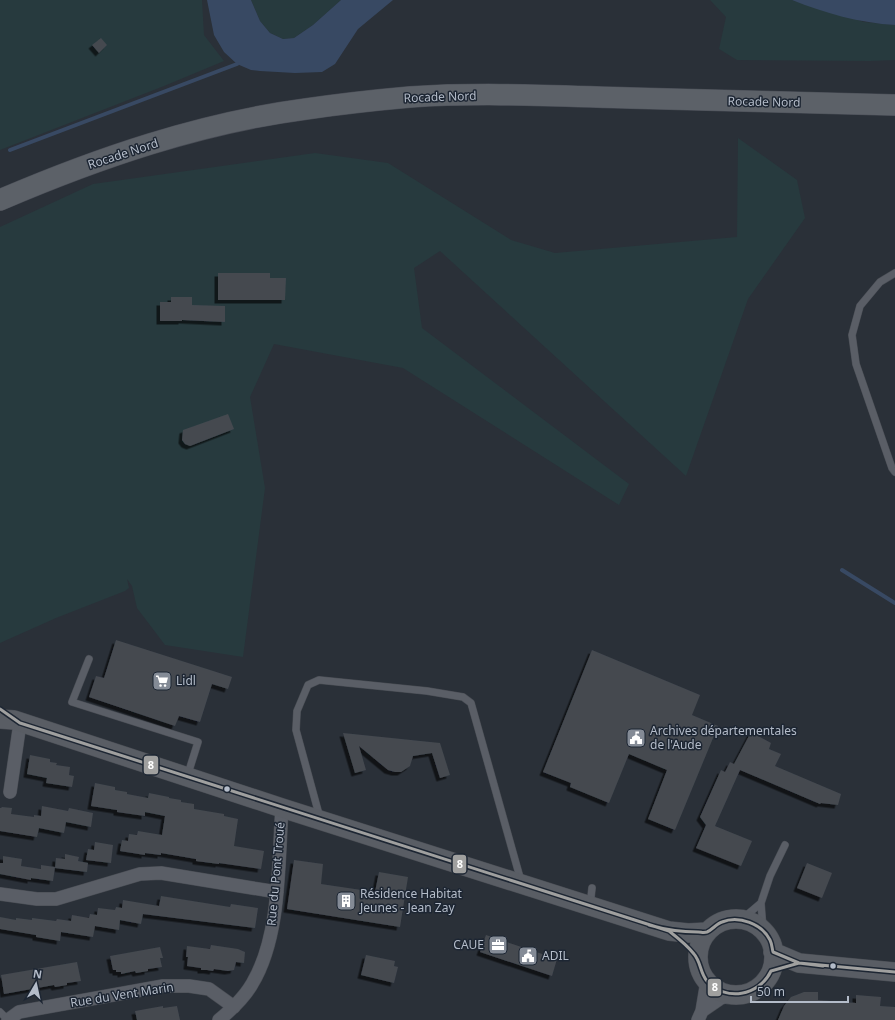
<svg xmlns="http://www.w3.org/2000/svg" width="895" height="1020" font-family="'Noto Sans',sans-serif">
<defs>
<filter id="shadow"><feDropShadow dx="-3.5" dy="3.5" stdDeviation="0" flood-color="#0009"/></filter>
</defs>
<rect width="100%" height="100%" fill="#2a3038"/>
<path fill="#273a3e" d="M0,0H202L204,35L224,61L164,86L0,150Z
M251,0H341L313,25L294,38L283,39L270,33L260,21Z
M710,0H792L864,22L895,25V60L870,61L737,60L719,49L726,17Z
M738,138L797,180L805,218L748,299L686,476L440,251L414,268L422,328L629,484L619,505L403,368L274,344L250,397L265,488L243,657L165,645L137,608L132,586L127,579L129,588L125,591L56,618L0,643V227L93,184L315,153L388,163L511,240L555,253L737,237Z"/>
<path fill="#384963" d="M207,0H251L260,21L270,33L283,39L294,38L313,25L341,0H393L358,29L335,64L322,72L295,73L260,71L251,70L237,64L224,52L214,35Z
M792,0H895V25C860,23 824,13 792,0Z"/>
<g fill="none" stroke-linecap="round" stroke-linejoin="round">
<path stroke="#384963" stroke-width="4" d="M10,150L237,64
M842,570L895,603"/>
</g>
<path fill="#444950" filter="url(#shadow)" d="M101,38L107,45L99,53L92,45Z
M218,273H270V278H286L285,300H218Z
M171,297H192V305L225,306V322L182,320V321H160V302H171Z
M228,414L234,429L190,446L185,444L182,440L183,430Z
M116,640L232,677L228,689L212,684L200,722L179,716L175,726L89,697L96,676L104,678Z
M592,650L700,695L692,715L718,726L675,830L648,819L667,770L629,754L609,803L570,787L571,783L543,772Z
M751,732L771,743L769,749L781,754L775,766L841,794L838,805L821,803L820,804L740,770L715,826L752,841L741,866L696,848L706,825L700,817L721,770L725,772L730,762L734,764Z
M343,733L440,743L450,775L440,778L432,753L413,756L410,766L401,772H395L388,770L359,746L366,770L355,773Z
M30,755L50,759V762L57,763L56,765L70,767L69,775L74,776L72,787L46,783L47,778L27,774Z
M95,783L115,787V790L127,792V794L148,798L149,793L169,797V798L181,800V802L194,804V809L224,814V816L238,819L234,846L264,851L261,869L219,863V864L196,861V859L161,853V855L145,853V855L120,851L122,840L128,841L129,834L137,835L138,831L162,835L165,816L145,812V816L117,812V810L91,806Z
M42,806L68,811L69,808L93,813L91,827L66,822L64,833L39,828L37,837L0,831V808H1L2,807L12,808L11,814L34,817V815L41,816Z
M95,842L113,845L111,863L86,860L88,849L94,850Z
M65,854L79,857L78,861L88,863L87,872L55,868L56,858L65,859Z
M3,856L22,859L21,866L41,869V865L55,867L53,881L31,878V880L0,874V863H3Z
M294,860L323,864L321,884L375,892L379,872L408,877L400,927L287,909Z
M807,863L832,873L822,898L797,888Z
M161,896L230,907L231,904L258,908L255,928L143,914L141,924L120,920L119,930L95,926L93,937L61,932L60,941L36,937V935L0,929V917L16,920V918L32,920V918L56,921L57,919L71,921L72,915L89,918L90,914L97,915L98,908L115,910L116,907L122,908L123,900L159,906Z
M486,935L557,959L552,976L480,952Z
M211,945L238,949L245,952L244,963L236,962L234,970L228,971L214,969L213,971L207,970H201V968L187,966L188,957H186L187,946L210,949Z
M160,947L163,958H160L162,967L148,969V971L136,973L135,971L121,974V972H116V970H113L110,956Z
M366,955L395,961L394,966L398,967L394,983L361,975Z
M77,962L81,981L67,983V985L55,987L54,985L4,994L1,975Z
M804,992H818V1000L856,1003V995L881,997L880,1006L895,1007V1020H778L784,1006L791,997Z
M163,1006V1008L177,1006L180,1020H137L135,1011Z"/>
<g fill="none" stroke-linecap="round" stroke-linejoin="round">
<g stroke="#484c53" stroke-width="8">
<path id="lane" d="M895,273L880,282L860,306L852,335L856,364L892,468L895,472
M89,659L72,702L198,742L187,777
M320,818L296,730L297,711L308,685L319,680L427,691L463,697L471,703L521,881
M590,906L592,888
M741,920L761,903
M763,930L761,903L770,876L785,845
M0,1012L8,1020"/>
</g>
<g stroke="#484c53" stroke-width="14">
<path id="street" d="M10,792L20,723
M0,894L37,899H56L140,874L161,873L277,892
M702,1011L721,998L733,995
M8,1020L19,1012L163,986H189L209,989L234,1007
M219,1020C231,1010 244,998 252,984C281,936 278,863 282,808
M698,1020L702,1011L707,981"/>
</g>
<g stroke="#484c53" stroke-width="20">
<path id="secondary" d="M0,719L14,720L282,808L669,931L688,933L707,932
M698 957a38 38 0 1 1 76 0a38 38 0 1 1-76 0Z
M773,952L799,963L895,972"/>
</g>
<g stroke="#484c55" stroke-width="22">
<path id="primary" d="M0,200C98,158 200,123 306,109C340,104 376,100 410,97C483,92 557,96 630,98C718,100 807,103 895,105"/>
</g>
<use href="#lane" stroke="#5a5e66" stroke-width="7"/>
<use href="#street" stroke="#5a5e66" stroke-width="13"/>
<use href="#secondary" stroke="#595d64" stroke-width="19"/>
<use href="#primary" stroke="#5c6168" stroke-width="21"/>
<g stroke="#1d2633" stroke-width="6">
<path id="bus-1" d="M0,709L20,723L669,931C678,938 687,945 694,954C701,962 700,973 707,981C726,1002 759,996 771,971L799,963L895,972
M649,925C666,930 680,932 698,932C701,932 704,933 707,932C712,930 716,924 722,922C739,915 762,924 770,940C772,944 772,948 773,952L799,963L823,966"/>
</g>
<use href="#bus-1" stroke="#a0a09f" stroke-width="3"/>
</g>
<defs>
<g id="supermarket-square" transform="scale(1)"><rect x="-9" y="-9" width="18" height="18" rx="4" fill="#848b96" stroke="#1d2633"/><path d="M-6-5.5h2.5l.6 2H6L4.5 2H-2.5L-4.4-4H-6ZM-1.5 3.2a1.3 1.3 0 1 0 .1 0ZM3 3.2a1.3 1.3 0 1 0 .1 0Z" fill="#fff"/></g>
<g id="civic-square" transform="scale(1)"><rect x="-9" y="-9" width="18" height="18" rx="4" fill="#848b96" stroke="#1d2633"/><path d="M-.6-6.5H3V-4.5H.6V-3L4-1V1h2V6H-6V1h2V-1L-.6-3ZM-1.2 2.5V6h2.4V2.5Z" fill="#fff"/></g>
<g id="building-square" transform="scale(1)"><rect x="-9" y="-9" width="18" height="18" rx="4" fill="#848b96" stroke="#1d2633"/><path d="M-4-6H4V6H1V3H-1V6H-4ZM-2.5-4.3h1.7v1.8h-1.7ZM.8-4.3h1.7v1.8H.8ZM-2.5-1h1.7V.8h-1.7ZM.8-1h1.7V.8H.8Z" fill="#fff"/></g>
<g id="office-square" transform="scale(1)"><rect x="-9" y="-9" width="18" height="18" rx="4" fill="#848b96" stroke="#1d2633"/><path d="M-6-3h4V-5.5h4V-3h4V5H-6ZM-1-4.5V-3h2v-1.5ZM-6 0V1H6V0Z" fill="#fff"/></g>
</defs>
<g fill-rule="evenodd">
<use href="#supermarket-square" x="162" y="681"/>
<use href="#civic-square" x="636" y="738"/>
<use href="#building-square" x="346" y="901"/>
<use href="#office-square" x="498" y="945"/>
<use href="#civic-square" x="528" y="956"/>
</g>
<g fill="#b4bcc9" stroke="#1d2633" stroke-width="1.5">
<circle cx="227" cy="789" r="3.5"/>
<circle cx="833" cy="966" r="3.5"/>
</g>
<g text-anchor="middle" stroke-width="3" stroke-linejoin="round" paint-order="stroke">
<g font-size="12" fill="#b4bcc9" stroke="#1d2633">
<text transform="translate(440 97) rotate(-2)" y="4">Rocade Nord</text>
<text transform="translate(764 102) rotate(1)" y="4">Rocade Nord</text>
<text transform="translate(123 154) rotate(-18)" y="4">Rocade Nord</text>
<text transform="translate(276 874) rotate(-85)" y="4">Rue du Pont Troué</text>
<text transform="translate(122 995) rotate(-9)" y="4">Rue du Vent Marin</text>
</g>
<g font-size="12" fill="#b4bcc9" stroke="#1d2633" text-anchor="start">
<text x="176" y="685">Lidl</text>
<text x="650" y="735">Archives départementales<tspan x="650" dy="14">de l'Aude</tspan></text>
<text x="360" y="898">Résidence Habitat<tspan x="360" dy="14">Jeunes - Jean Zay</tspan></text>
<text x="484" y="949" text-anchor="end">CAUE</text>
<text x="542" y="960">ADIL</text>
</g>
</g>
<g stroke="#1d2633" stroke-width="1.5">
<rect x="143" y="755" width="16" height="20" rx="4" fill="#a0a09f"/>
<rect x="452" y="854" width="15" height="20" rx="4" fill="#a0a09f"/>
<rect x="707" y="978" width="15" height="19" rx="4" fill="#a0a09f"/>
</g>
<g font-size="11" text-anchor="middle" font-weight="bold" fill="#fff">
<text x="151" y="769">8</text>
<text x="460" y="868">8</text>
<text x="715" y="991">8</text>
</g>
<g transform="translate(36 984) rotate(9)" stroke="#1d2633" stroke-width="3" paint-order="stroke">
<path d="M0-3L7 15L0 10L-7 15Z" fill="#b4bcc9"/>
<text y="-6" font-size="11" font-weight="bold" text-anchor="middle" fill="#b4bcc9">N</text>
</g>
<path d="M751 996v6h97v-6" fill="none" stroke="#b4bcc9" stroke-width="2"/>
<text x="757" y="996" font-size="12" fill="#b4bcc9" stroke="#1d2633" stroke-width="3" paint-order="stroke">50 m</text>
</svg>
